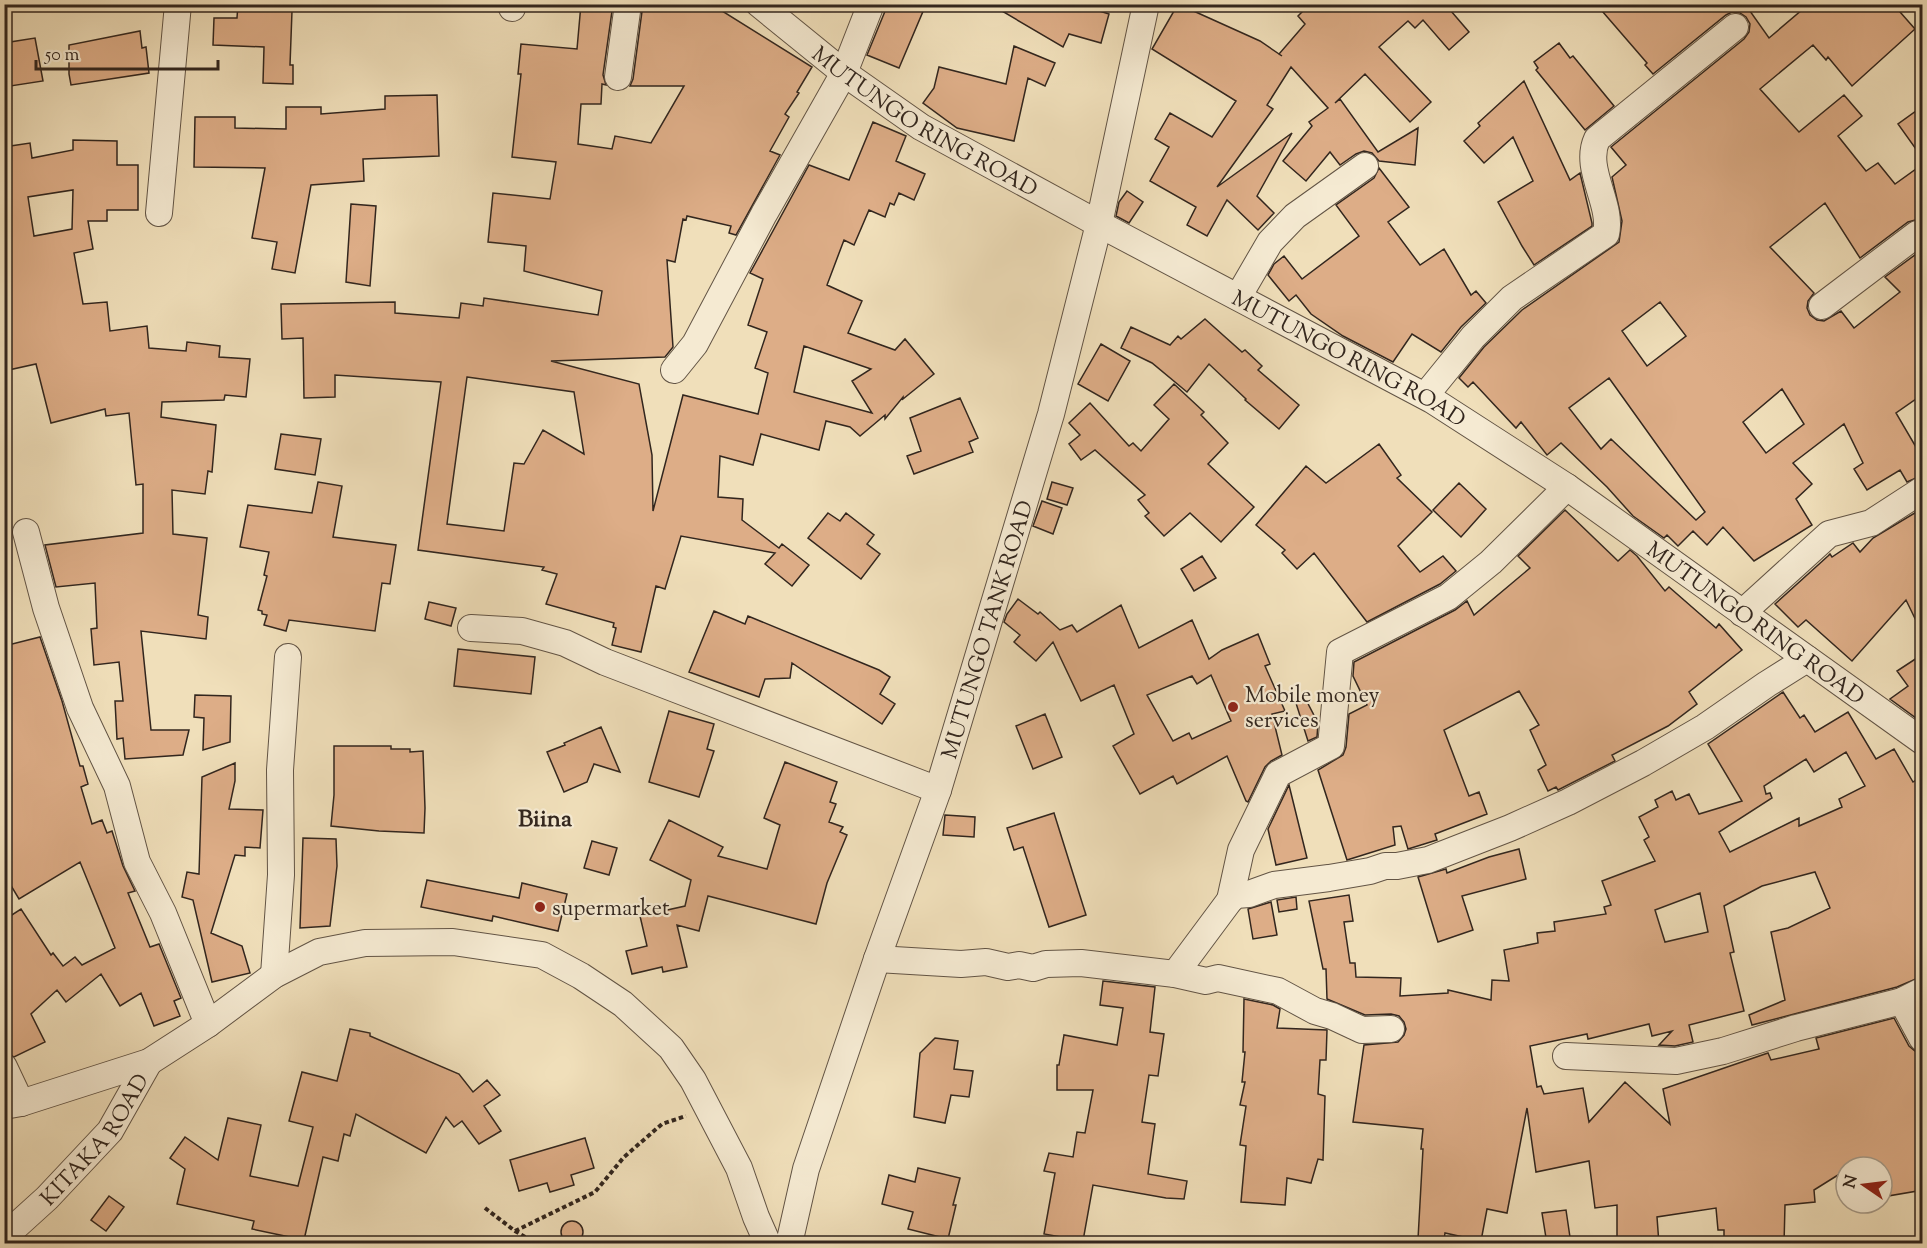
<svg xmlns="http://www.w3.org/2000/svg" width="1927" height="1248" font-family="'Sorts Mill Goudy',serif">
<rect width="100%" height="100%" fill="#f0dfba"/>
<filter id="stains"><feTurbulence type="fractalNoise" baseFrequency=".00333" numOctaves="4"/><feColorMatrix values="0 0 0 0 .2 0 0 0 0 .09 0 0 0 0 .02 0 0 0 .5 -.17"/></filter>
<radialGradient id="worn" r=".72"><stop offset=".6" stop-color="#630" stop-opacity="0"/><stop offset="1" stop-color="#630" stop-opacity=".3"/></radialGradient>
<path fill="#ddad87" stroke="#32261e" stroke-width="1.5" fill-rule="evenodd" d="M238,4H266V10L292,11L290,65H293V84L263,83L264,47L213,45L214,18H237Z
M581,4H613L603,75L606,85L602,84L601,104H581L578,144L612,149L615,136L651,143L684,86H630L633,79L643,4H711L812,67L797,92L799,93L785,114L789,117L770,151L780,155L736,235L729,233L731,226L687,216L686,220L683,219L675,262L667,260L673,347L665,357L551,361L639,384L652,455L653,511L683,395L758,414L768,373L755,368L767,332L748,325L763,279L750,273L809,165L849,180L873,122L906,136L896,161L925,174L914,200L899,193L894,205L890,203L885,217L869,210L854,245L844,240L827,285L862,301L848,333L895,350L905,339L934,374L903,399V397L885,419V415L860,436L850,427L826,421L819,450L761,434L753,465L720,456L718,497L743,499L742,520L779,548L782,544L809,565L792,586L765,564L775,553L681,536L665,589L656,586L641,652L612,645L616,628L613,627L614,623L546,604L557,574L542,570L544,567L418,550L441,382L335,375V397L304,398L303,338L282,339L281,304L395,302V313L459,318L461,303L483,306L484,298L598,315L602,291L524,271L526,246L488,242L493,193L550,199L556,162L512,157L521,74H518L521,44L577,49ZM804,346L871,369L852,381L872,413L794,392ZM467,377L574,392L584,454L543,430L524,464L514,463L504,531L447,524Z
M888,4H914L924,9L899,68L867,55Z
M990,4H1077L1109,14L1101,43L1069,34L1063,47Z
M1178,4L1260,41L1282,56L1279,54L1305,24L1298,16L1310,4H1445L1469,32L1449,50L1423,20L1415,28L1408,21L1379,47L1431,102L1410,122L1365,74L1335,103L1340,99L1378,152L1418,128L1415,165L1379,161L1372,153L1364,151L1356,154L1340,165L1330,152L1306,181L1283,161L1312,126L1309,122L1328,108L1291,67L1267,105L1273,109L1217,187L1292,133L1257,196L1274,213L1258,230L1227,200L1207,236L1187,225L1196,207L1150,181L1169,147L1155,139L1170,113L1212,137L1236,101L1152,49Z
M1596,4H1745L1769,38L1809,4H1893L1915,29L1852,86L1828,57L1826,60L1813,45L1760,89L1799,132L1844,95L1862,116L1838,136L1866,171L1878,163L1895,184L1923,164V218L1908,222L1860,258L1825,203L1770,247L1814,293L1808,301L1807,308L1810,315L1817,320L1824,321L1841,311L1854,328L1900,292L1885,277L1923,249V394L1896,413L1923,459V475L1907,482L1900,470L1867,490L1854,469L1863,463L1844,424L1793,463L1812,484L1796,499L1812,525L1754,561L1723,527L1707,545L1693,531L1678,546L1667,535L1664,538L1633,516L1607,487L1561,443L1547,455L1521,422L1516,428L1473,382L1468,387L1459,378L1484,347L1522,310L1619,242L1622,221L1612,177L1626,165L1611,147L1744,39L1749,32L1750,24L1746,17L1740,13L1732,12L1726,15L1653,74L1645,65L1647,63ZM1660,302L1686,336L1647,366L1622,331ZM1609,378L1705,512L1696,520L1611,439L1601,449L1569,408ZM1782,389L1804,424L1766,453L1743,422Z
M140,31L142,48L146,47L149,73L71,85L69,74V45Z
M35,38L43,81L4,87V43Z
M1559,43L1570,58L1573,56L1614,106L1585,130L1536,70L1538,68L1534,62Z
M1014,46L1055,63L1045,86L1028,78L1014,141L957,128L923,103L934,88L939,67L1006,84Z
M1524,81L1570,180L1580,173L1592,223V226L1534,265L1522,246L1498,202L1533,181L1513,137L1484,163L1464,141L1480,126L1478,123Z
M437,95L439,156L363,159L364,181L311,185L295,273L272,269L277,242L252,238L265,168L194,167L195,117H235V128L286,129V107H321V114L385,109V96Z
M1923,106V159L1898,124Z
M73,140L117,141V165H138V210H107V221H88L93,249L74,253L83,304L107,302L110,331L147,326L149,348L186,351L187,342L220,346L219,357L250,359L246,397L225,395L224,400L162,402L161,417L216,425L212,472L208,471L205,494L172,490L173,534L207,538L198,615L208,617L206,639L141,631L151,730H189L183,755L125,759L123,738L117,739L115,701H123L119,662L94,665L91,629L97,628L95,583L56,587L45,545L143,533V484L136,485L129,413L106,416L105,409L51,423L36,364L4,371V147L30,143L32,158L73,150ZM73,190L72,229L34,236L28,197Z
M1379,168L1409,207L1388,222L1420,265L1444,249L1471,295L1476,291L1486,303L1461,327L1441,352L1412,334L1393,362L1343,336L1311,314L1296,295L1289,301L1268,275L1274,264L1284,256L1302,279L1359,236L1336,205L1374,178Z
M1127,191L1143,202L1129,223L1116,216L1119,202Z
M351,204L376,206L370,286L346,282Z
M1205,319L1242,352L1245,350L1262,366L1258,370L1299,405L1279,429L1245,400L1246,399L1209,364L1187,392L1152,363L1121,348L1131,327L1170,345L1178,336L1181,339Z
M1101,344L1130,361L1108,401L1078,384Z
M1174,384L1204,412L1201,415L1228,443L1208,464L1254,507L1221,542L1190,513L1164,536L1145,516L1149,513L1138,500L1145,495L1095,450L1081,460L1069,444L1080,435L1069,423L1090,403L1129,446L1133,443L1141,451L1169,419L1154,405Z
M960,398L978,438L969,442L973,452L914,474L907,456L921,451L910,418Z
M281,434L321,439L315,475L275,469Z
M1379,444L1401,475L1397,478L1432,512L1398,546L1420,572L1443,556L1456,571L1440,584L1367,622L1314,553L1297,569L1282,553L1285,550L1256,525L1306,466L1326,483Z
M318,482L342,486L333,537L396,545L390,584L382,583L375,631L289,620L286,631L264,625L267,615L262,614V611L258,610L267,576L264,575L269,552L240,547L248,505L312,513Z
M1052,482L1073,488L1067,505L1047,499Z
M1459,483L1486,509L1461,537L1433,510Z
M1042,501L1062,508L1053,534L1033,526Z
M1923,508V635L1906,600L1852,661L1806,620L1798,627L1775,604L1828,556L1830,554L1832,557L1853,543L1860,552L1873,538Z
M1565,510L1618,561L1630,550L1637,556L1665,591L1669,587L1716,628L1719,624L1742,650L1689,692L1697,704L1668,726L1612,755L1615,761L1558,790L1556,787L1548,791L1538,770L1546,765L1530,730L1539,725L1519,691L1444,730L1469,796L1479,792L1487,814L1435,834L1437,840L1408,849L1401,826L1393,827L1395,845L1347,860L1318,770L1343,755L1346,747L1349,714L1367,705L1353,676L1354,662L1455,610L1467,601L1474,615L1530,568L1518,556Z
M828,513L840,521L846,513L874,535L867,544L880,554L861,579L808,538Z
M1202,556L1216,578L1194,591L1181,569Z
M1018,599L1038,614L1040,612L1060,630L1072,625L1077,632L1121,605L1139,648L1192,620L1209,659L1222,650L1258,634L1270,664L1265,666L1285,711L1272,714L1282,755L1271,761L1265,767L1248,802L1246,801L1227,756L1177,784L1173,776L1140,794L1113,746L1134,734L1114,685L1081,701L1053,642L1036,661L1014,642L1020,635L1004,622L1007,614ZM1211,675L1231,721L1192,739L1189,733L1173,741L1147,695L1192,676L1197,684Z
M429,602L456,608L451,626L425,619Z
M714,611L745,624L748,616L879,670L890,677L880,694L895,704L882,724L792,663L790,678L765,679L759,697L689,672Z
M40,637L62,701L80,766H83L88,784L81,787L92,824L102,820L107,833L112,831L123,866L135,891L128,893L150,947L159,944L181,998L174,1001L180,1016L154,1026L141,993L120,1006L101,974L66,1002L57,990L31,1014L45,1042L14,1057L4,1052V920L21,909L51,955L53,953L63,966L75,957L82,965L115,948L80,862L19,899L4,874V646Z
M458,649L535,657L531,694L454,686Z
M1923,654V713L1916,718L1890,699L1908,686L1897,671Z
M1783,692L1800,718L1804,715L1815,732L1848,712L1876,759L1894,749L1913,782L1916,780L1923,790V976L1897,987L1752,1025L1749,1015L1785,1000L1771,932L1788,928L1830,908L1815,872L1762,886L1724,906L1734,952L1730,953L1744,1011L1689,1025L1693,1042L1675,1046L1659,1045L1672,1031L1652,1036L1649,1024L1588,1039L1587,1034L1530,1046L1537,1087L1541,1086L1544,1094L1583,1088L1589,1122L1625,1082L1670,1124L1663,1089L1768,1053L1771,1060L1819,1049L1816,1038L1894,1018L1909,1046L1915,1051L1923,1053V1190L1882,1197V1167H1846V1170L1814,1190L1815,1202L1785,1205L1784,1244H1724V1230H1718L1716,1208L1657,1217L1659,1244H1617V1205L1595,1208L1589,1161L1536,1172L1527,1108L1507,1213L1487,1209L1481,1241L1445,1233L1444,1240L1418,1239L1423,1149H1421L1423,1129L1353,1122L1364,1045L1398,1042L1404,1035L1406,1029L1404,1022L1399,1016L1391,1014L1365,1015L1327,999L1326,969H1323L1309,901L1349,895L1353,921L1344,922L1350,963H1355L1356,977L1401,978L1400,996L1448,993V990L1491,1000L1492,980L1509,981L1504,950L1538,943L1537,933L1555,931L1554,922L1606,914L1604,907L1611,905L1602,881L1655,861L1644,840L1649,837L1639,817L1658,807L1655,800L1672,791L1676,800L1689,794L1699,814L1742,801L1708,744ZM1846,752L1865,786L1839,799L1842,807L1799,826V818L1730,852L1719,832L1772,798L1770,793L1766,794L1764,786L1806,759L1814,772ZM1700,893L1708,932L1665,942L1655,910Z
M195,695L231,696L230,742L203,750L204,718L194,717Z
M1304,696L1318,723L1317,737L1308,741L1295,700Z
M669,711L714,724L707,749L714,751L699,797L649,782Z
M1045,714L1062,757L1033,769L1016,726Z
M601,727L620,772L594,764L587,782L564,792L547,752L565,745L564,743Z
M334,746H391V749H410V752L423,751L425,808L424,833L379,831L331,826L334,795Z
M785,762L837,782L830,802L836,804L829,822L843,827L840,832L847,835L827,883L816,924L708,896L699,931L677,925L687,967L663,972L662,967L632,974L626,951L647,946L640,916L685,906L691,880L650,860L669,820L723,847L718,856L767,869L780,825L764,818Z
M235,763V781L229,809L263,810L260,848L245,847V856L235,855L211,933L242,946L250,973L212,982L193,900L182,897L187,872L199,874L202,777Z
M1289,785L1307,858L1276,865L1268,829Z
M1054,813L1086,915L1049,927L1023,847L1014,850L1007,828Z
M945,815L975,817L974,837L943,835Z
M303,838L336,839L337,866L330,926L300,928Z
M592,841L617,848L609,875L584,868Z
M1519,849L1526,879L1462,896L1473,930L1438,942L1418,877L1446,869L1447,873L1489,857Z
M427,880L519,898L522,883L567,894L558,931L493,916L492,921L421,907Z
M1296,897L1297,909L1279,912L1277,900Z
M1271,902L1277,935L1253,939L1248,909Z
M1103,981L1155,987L1150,1032L1164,1034L1158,1076L1149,1075L1142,1122L1155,1124L1148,1174L1187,1181L1184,1199L1166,1198L1093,1185L1083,1241L1044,1234L1055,1173L1044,1171L1049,1153L1073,1157L1077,1132L1085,1133L1093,1090H1057V1065H1059L1064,1035L1117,1045L1123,1008L1100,1005Z
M1244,999L1273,1005L1280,1009L1277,1028L1327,1030L1326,1060H1320L1318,1094L1325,1096L1323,1160L1318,1159L1311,1183L1287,1178L1285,1205L1241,1202L1246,1146L1240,1145L1246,1106L1240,1105L1245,1082H1242L1245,1052H1243Z
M350,1029L370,1033V1036L459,1074L473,1092L487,1080L500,1095L484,1106L501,1131L479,1144L462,1121L454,1127L446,1117L426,1153L356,1114L350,1136L344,1134L338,1161L323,1157L304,1240L252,1229L254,1221L177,1204L185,1169L170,1158L185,1137L218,1160L228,1118L261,1125L250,1176L298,1186L313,1127L289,1121L302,1072L337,1081Z
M935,1038L958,1041L954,1069L973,1071L969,1097L951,1095L945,1123L914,1117L920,1053Z
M585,1138L594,1168L571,1175L574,1185L550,1192L547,1183L519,1191L510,1160Z
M918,1168L960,1178L953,1205H956L948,1239L908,1229L913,1212L882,1204L889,1175L915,1182Z
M109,1196L124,1207L106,1231L91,1220Z
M1566,1210L1571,1244H1547L1542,1213Z
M561 1232a11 11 0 1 1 22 0a11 11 0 1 1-22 0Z"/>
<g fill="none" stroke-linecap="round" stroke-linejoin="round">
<g stroke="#625445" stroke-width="28">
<g id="minor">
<path id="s1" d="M759,4L844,73L921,127L1099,224L1432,400L1567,487L1922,741"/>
<path d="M512,8L513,4"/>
<path d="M618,77L628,4"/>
<path d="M159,213L178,4"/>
<path d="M1238,297L1270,242L1295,216L1365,166"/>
<path d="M1822,306L1917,234L1922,233"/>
<path d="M674,370L695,344L764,214L844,73L871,4"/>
<path d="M1425,396L1473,337L1512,298L1606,234C1613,204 1583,169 1597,139L1735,27"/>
<path d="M26,532L46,608L80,708L117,786L137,862L163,913L208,1024"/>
<path d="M1742,613L1829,534L1871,523L1922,490"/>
<path d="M471,628L522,631L565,643L605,662L938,790"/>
<path d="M1230,900L1241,850L1278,774L1331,746L1340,652L1448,597L1491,562L1567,487"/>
<path d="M877,959L961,964L986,962L1008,967L1019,965L1033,968L1046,964L1081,963L1175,974L1206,981L1218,978L1278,991L1315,1011L1332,1016L1362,1030L1391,1029"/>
<path d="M1175,974L1230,900L1236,895L1249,894L1274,885L1329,878L1370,871L1385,866H1397L1428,860L1510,828L1568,802L1643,763L1705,727L1767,684L1807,659"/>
<path d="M274,975L281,875L280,770L288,657"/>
<path d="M1902,1001L1922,1038"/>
<path d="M1566,1056L1676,1061L1723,1051L1796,1028L1902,1001L1922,991"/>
<path d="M4,1067L21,1103"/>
<path d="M4,1106L21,1103L149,1062L208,1024L274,975L319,952L365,943L453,942L542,955L581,976L623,1004L671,1048L693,1080L739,1168L756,1217L768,1244"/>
<path id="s2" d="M4,1237L47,1198L110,1131L149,1062"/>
<path id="s3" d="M789,1244L806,1169L877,959L938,790L1051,414L1099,224L1146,4"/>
</g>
</g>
<path stroke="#32261e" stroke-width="4" stroke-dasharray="4.5 3" stroke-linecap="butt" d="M485,1208L515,1231L537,1244
M515,1231L595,1192L624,1157L662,1124L686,1116"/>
<use href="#minor" stroke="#f5ead2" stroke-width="26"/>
</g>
<g fill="#8f2418" stroke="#f5ead2" stroke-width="2">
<circle cx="1233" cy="707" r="6"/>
<circle cx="540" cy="907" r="6"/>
</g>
<g text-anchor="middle" stroke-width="4.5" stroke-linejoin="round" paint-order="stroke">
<g font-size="22" fill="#32261e" stroke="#f5ead2">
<text dy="8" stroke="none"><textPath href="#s1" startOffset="204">MUTUNGO RING ROAD</textPath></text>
<text dy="8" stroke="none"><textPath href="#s1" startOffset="690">MUTUNGO RING ROAD</textPath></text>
<text dy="8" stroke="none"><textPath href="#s1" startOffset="1176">MUTUNGO RING ROAD</textPath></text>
<text dy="8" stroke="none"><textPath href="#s3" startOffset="646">MUTUNGO TANK ROAD</textPath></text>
<text dy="8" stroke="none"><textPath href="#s2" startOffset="134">KITAKA ROAD</textPath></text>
</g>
<g font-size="22" fill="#32261e" stroke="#f5ead2" text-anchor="start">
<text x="1245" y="702">Mobile money<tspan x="1245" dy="25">services</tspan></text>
<text x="552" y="915">supermarket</text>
</g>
<g font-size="24" font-weight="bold" fill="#32261e" stroke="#f5ead2">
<text x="545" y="826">Biina</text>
</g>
</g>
<rect width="1927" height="1248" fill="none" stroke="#f0dfba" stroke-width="24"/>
<rect x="6" y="6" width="1915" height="1236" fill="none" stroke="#32261e" stroke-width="3"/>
<rect x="12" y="12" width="1903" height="1224" fill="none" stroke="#32261e" stroke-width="1.5"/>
<g transform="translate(1864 1185) rotate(284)"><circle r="28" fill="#f5ead2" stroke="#a79c8a" stroke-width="1.5"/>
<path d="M0-4.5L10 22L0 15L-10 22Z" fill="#8f2418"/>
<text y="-9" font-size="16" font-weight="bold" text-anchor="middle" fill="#32261e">N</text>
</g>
<path d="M36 60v9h182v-9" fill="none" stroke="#32261e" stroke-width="3"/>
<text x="45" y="60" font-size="18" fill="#32261e" stroke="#f5ead2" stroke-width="4.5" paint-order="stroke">50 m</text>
<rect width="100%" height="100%" filter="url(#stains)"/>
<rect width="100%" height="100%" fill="url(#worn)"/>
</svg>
